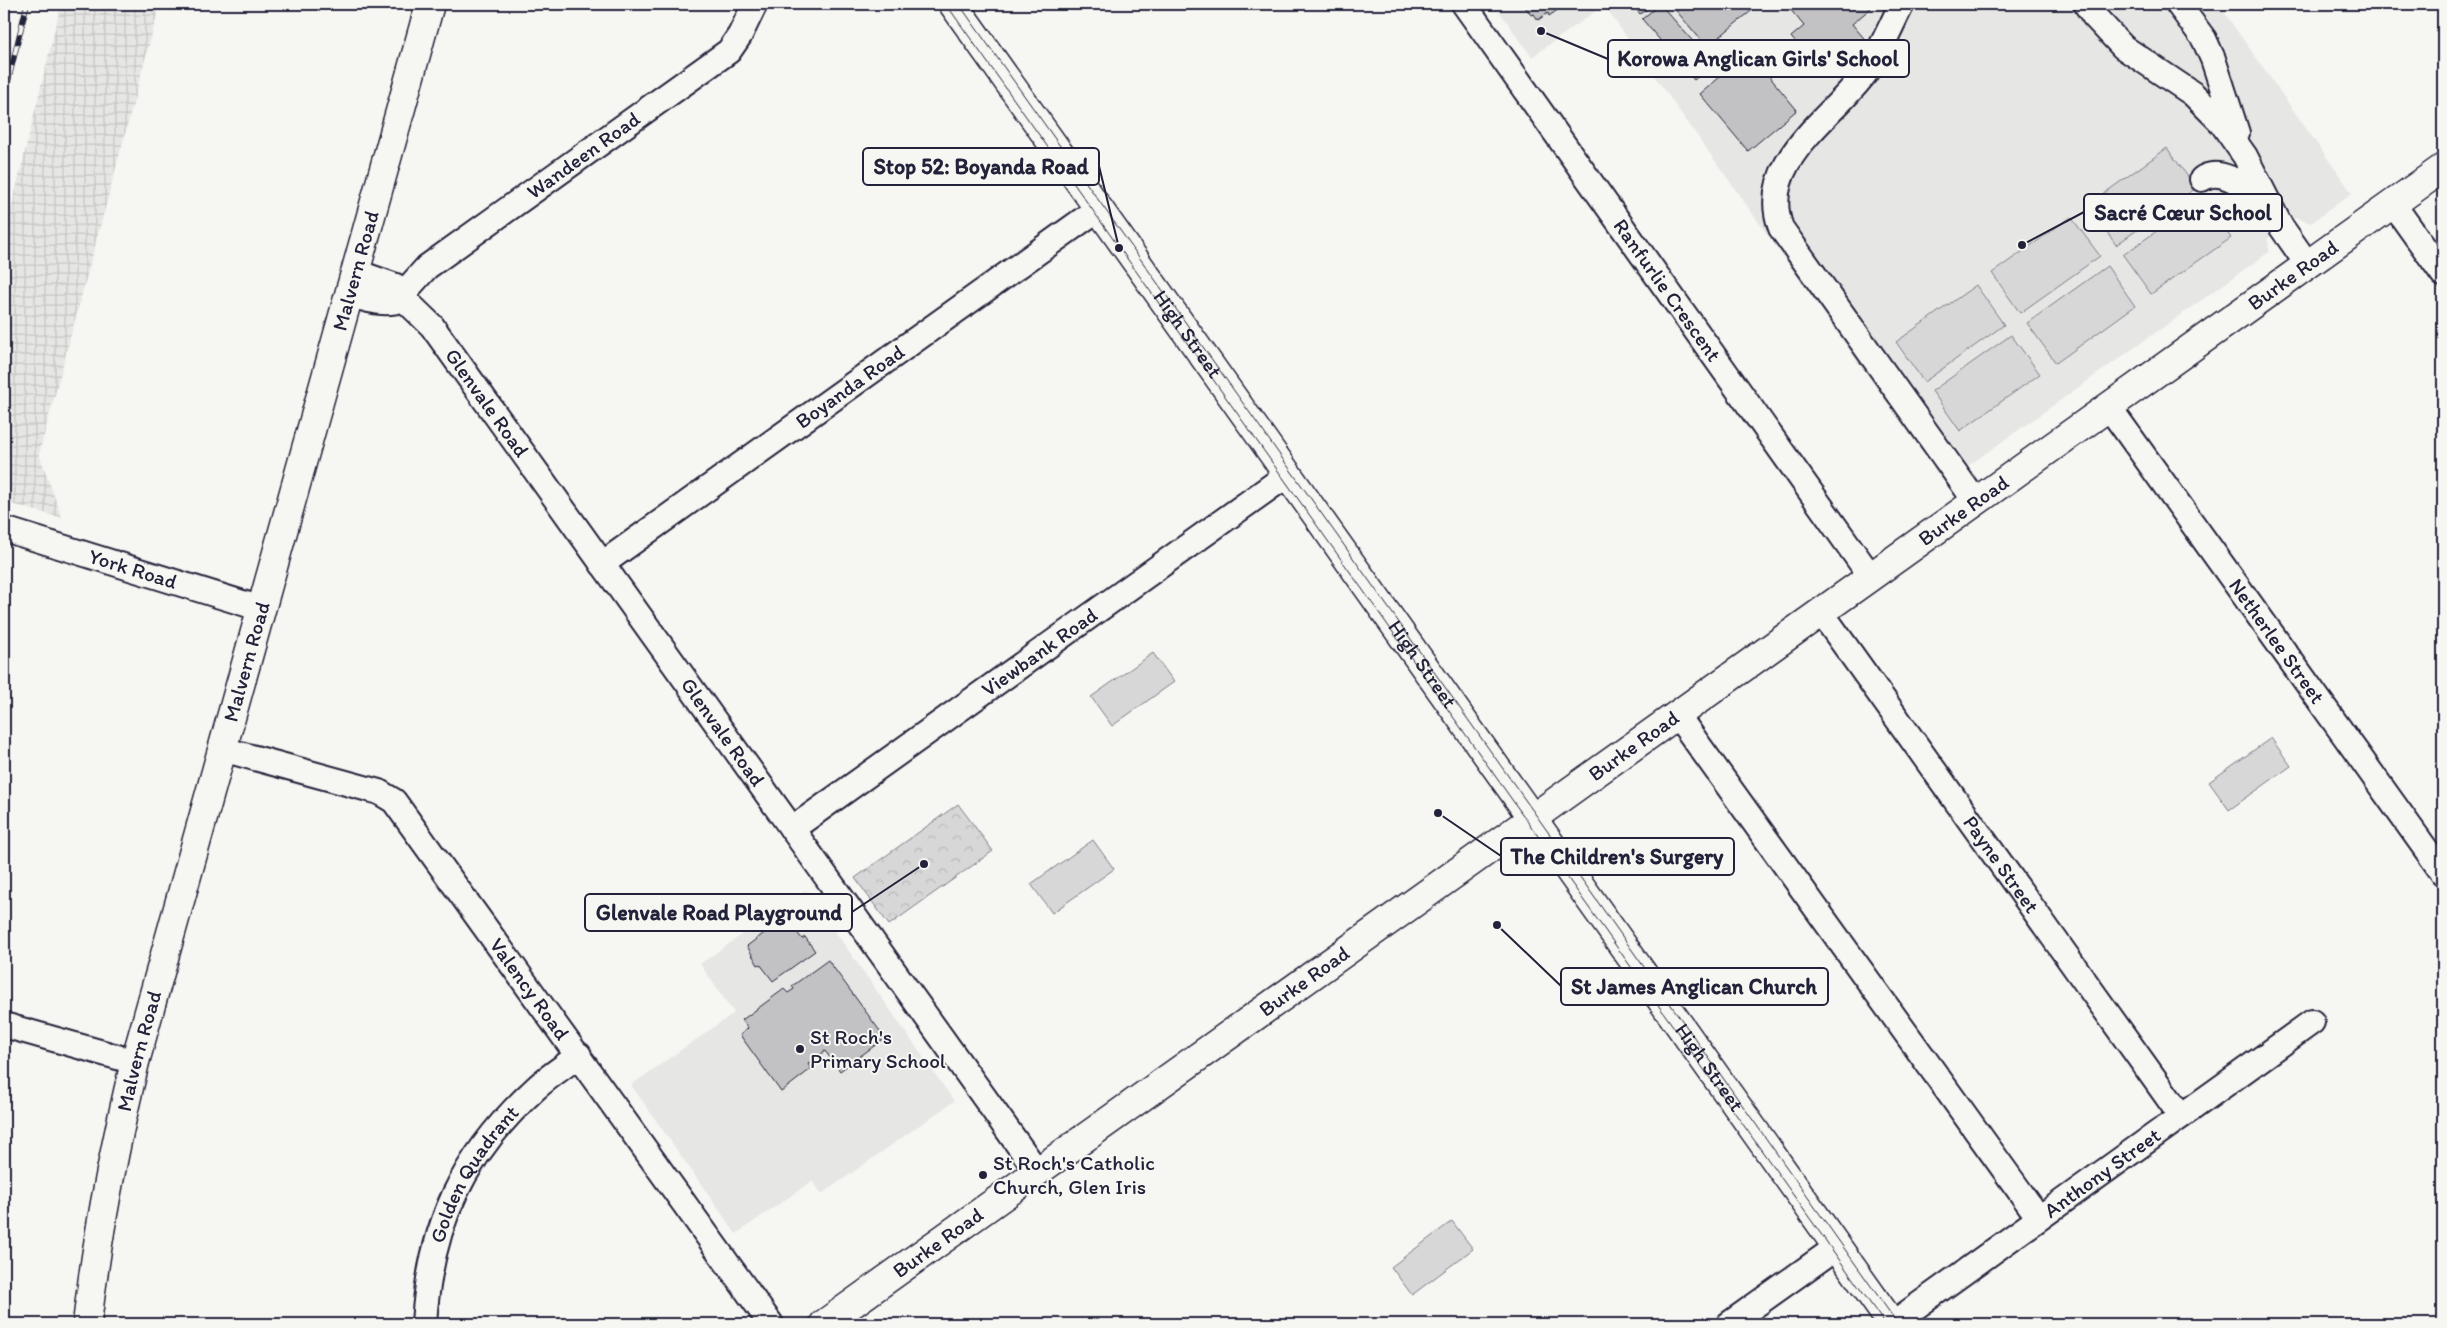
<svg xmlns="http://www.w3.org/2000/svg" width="2447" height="1328" font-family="Itim,sans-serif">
<defs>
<pattern id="industrial-grid" width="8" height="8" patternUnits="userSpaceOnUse" patternTransform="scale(1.25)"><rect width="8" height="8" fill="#e6e6e4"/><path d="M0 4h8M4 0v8" fill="none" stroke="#c5c5c4"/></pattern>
<pattern id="park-crowns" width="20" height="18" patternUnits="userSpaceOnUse" patternTransform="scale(1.25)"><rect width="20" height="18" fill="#d7d7d7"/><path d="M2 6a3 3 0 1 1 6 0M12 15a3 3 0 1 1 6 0" fill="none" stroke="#b8b8b9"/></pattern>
</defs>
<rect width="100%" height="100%" fill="#f6f6f2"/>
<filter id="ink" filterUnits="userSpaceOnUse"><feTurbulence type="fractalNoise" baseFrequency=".02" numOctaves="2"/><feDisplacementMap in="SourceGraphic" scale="10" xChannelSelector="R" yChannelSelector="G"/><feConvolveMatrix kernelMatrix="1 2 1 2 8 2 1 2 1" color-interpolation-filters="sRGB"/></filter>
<g filter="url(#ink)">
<path fill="#e6e6e4" d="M1494,4H2218L2352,193L2311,223L2295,218L2268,238L2269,252L1944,483L1604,5L1532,57Z
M806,890L954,1101L822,1194L812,1181L736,1234L631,1085L734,1013L700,964Z"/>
<path fill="url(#industrial-grid)" d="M61,4H160L39,454L62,518L4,502V238Z"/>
<path fill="url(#park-crowns)" stroke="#7c7c89" d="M958,804L993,851L889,925L855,878Z"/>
<path fill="#d7d7d7" stroke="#7c7c89" d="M2167,148L2196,188L2116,245L2088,205Z
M2203,198L2231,238L2151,294L2123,255Z
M2071,217L2100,256L2020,313L1992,273Z
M2107,266L2135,306L2056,363L2027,323Z
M1976,285L2004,325L1924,382L1896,342Z
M2011,335L2040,374L1960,431L1932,391Z
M1153,653L1174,682L1112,726L1091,697Z
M2271,738L2291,766L2229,810L2209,782Z
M1093,840L1114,869L1052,913L1031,884Z
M1452,1221L1473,1249L1412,1295L1391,1267Z"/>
<path fill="#c2c2c4" stroke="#22223b" d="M1523,4H1566L1549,16L1548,13L1538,20L1534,14L1531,15Z
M1632,4H1654L1640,14Z
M1660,4L1713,64L1694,80L1642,19Z
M1676,4H1753L1756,7L1707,47L1673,7Z
M1786,4H1867L1871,8L1852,24L1868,43L1839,67L1823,48L1810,60L1791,37L1804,26Z
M1749,52L1797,110L1748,151L1700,94Z
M783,919L787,925L790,923L802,939L805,937L815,951L773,981L760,964L758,965L747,946Z
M828,960L885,1038L840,1071L825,1051L808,1064L811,1069L781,1092L740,1035L748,1028L742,1020L784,989L788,993L794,989L792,986Z"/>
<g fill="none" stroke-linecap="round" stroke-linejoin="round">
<g stroke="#22223b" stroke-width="28">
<g id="minor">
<path id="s1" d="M1464,4L1871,577"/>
<path d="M1902,4C1890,27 1881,51 1866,72C1833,118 1756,162 1781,228L1976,502"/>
<path d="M2086,4L2094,16L2123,47L2193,94L2221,122L2245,156L2280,225L2308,265"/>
<path d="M2178,4L2204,39L2213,59L2237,133"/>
<path d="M2202,179C2222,164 2252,193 2269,203"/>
<path d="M2393,204L2443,274"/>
<path id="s2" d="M356,272L396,286L404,299L432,326L1037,1171"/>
<path d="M350,295C368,300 385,306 404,299"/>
<path id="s3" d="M404,299L410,286L427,267L729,51L740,35L755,4"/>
<path id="s4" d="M2109,407L2443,873"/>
<path id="s5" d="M4,529L262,609"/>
<path id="s6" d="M602,564L1098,209"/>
<path id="s7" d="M1821,612L2181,1116"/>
<path d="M1677,715L2039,1218"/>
<path id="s8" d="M222,749L379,792L394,801L771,1324"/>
<path id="s9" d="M792,829L1287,475"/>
<path d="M4,1025L135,1062"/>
<path id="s10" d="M424,1324C430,1224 463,1155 536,1088C549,1076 565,1066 579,1055"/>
<path d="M1729,1324L1837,1247"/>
<path id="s11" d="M1892,1324L2312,1022"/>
</g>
</g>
<g stroke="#22223b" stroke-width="31">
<g id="major">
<path id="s12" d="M953,4L1892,1324"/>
<path id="s13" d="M87,1324C97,1235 114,1149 135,1062L430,4"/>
<path id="s14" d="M824,1324L2443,168"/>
</g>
</g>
<use href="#minor" stroke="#f6f6f2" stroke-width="24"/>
<use href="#major" stroke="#f6f6f2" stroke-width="28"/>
<path stroke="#22223b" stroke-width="1" d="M946,4L1885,1324
M959,4L1898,1324"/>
<g stroke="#22223b" stroke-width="5.5">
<path id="rail" d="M4,19L7,4
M4,98L27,4"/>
</g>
<use href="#rail" stroke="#f6f6f2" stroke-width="4" stroke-dasharray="11" stroke-linecap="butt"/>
</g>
</g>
<g fill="#22223b" stroke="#f6f6f2" stroke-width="2">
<circle cx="800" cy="1049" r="5"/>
<circle cx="983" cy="1175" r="5"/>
</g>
<g text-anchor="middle" stroke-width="4" stroke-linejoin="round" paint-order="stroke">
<g font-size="21" fill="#22223b" stroke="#f6f6f2">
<text dy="7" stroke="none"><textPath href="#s3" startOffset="232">Wandeen Road</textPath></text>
<text dy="7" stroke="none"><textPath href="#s13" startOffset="1088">Malvern Road</textPath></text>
<text dy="7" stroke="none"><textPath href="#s14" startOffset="1805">Burke Road</textPath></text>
<text dy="7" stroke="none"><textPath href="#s1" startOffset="351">Ranfurlie Crescent</textPath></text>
<text dy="7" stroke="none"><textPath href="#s12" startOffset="405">High Street</textPath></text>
<text dy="7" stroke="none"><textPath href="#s6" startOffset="305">Boyanda Road</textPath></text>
<text dy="7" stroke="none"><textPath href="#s2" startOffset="191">Glenvale Road</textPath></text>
<text dy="7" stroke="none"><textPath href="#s14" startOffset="1400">Burke Road</textPath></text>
<text dy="7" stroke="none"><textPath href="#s5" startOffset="135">York Road</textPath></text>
<text dy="7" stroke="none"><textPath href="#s4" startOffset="288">Netherlee Street</textPath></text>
<text dy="7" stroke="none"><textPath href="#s9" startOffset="304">Viewbank Road</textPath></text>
<text dy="7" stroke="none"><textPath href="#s13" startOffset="682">Malvern Road</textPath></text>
<text dy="7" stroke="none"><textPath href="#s12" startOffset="810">High Street</textPath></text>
<text dy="7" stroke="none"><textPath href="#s2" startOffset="596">Glenvale Road</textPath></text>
<text dy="7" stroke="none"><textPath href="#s14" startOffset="995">Burke Road</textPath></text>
<text dy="7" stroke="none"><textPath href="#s7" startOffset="310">Payne Street</textPath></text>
<text dy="7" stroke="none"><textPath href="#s14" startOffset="590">Burke Road</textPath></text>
<text dy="7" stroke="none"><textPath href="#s8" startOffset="412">Valency Road</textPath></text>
<text dy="7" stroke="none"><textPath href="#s13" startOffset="278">Malvern Road</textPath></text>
<text dy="7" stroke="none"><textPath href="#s12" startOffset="1305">High Street</textPath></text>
<text dy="7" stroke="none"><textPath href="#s11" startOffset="259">Anthony Street</textPath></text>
<text dy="7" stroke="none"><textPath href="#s10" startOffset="161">Golden Quadrant</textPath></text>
<text dy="7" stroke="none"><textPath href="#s14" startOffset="140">Burke Road</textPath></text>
</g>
<g font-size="21" fill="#22223b" stroke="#f6f6f2" text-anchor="start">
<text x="810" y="1044">St Roch's<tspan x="810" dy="24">Primary School</tspan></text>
<text x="993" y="1170">St Roch's Catholic<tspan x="993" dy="24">Church, Glen Iris</tspan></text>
</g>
</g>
<path fill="none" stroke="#22223b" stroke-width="2" d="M1541 31L1608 59M1119 248L1099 166M2022 245L2084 212M1438 813L1501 856M924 864L852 912M1497 925L1561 986"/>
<g fill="#22223b" stroke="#f6f6f2" stroke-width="2">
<circle cx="1541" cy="31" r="5"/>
<circle cx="1119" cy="248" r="5"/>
<circle cx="2022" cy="245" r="5"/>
<circle cx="1438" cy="813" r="5"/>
<circle cx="924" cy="864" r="5"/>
<circle cx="1497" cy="925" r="5"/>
</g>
<g fill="#f6f6f2" stroke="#22223b" stroke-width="2">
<rect x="1608" y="40" width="301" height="37" rx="5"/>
<rect x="863" y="148" width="236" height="37" rx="5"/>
<rect x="2084" y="194" width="198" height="37" rx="5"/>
<rect x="1501" y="838" width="233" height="37" rx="5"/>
<rect x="585" y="894" width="267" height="37" rx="5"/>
<rect x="1561" y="968" width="267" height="37" rx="5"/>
</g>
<g font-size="22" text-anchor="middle" font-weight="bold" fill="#22223b">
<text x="1758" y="66">Korowa Anglican Girls' School</text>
<text x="981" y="174">Stop 52: Boyanda Road</text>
<text x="2183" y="220">Sacré Cœur School</text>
<text x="1617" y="864">The Children's Surgery</text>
<text x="719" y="920">Glenvale Road Playground</text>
<text x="1694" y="994">St James Anglican Church</text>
</g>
<rect width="2447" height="1328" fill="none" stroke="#f6f6f2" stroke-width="20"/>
<rect x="10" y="10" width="2427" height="1308" fill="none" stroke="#22223b" stroke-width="2" filter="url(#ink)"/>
</svg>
